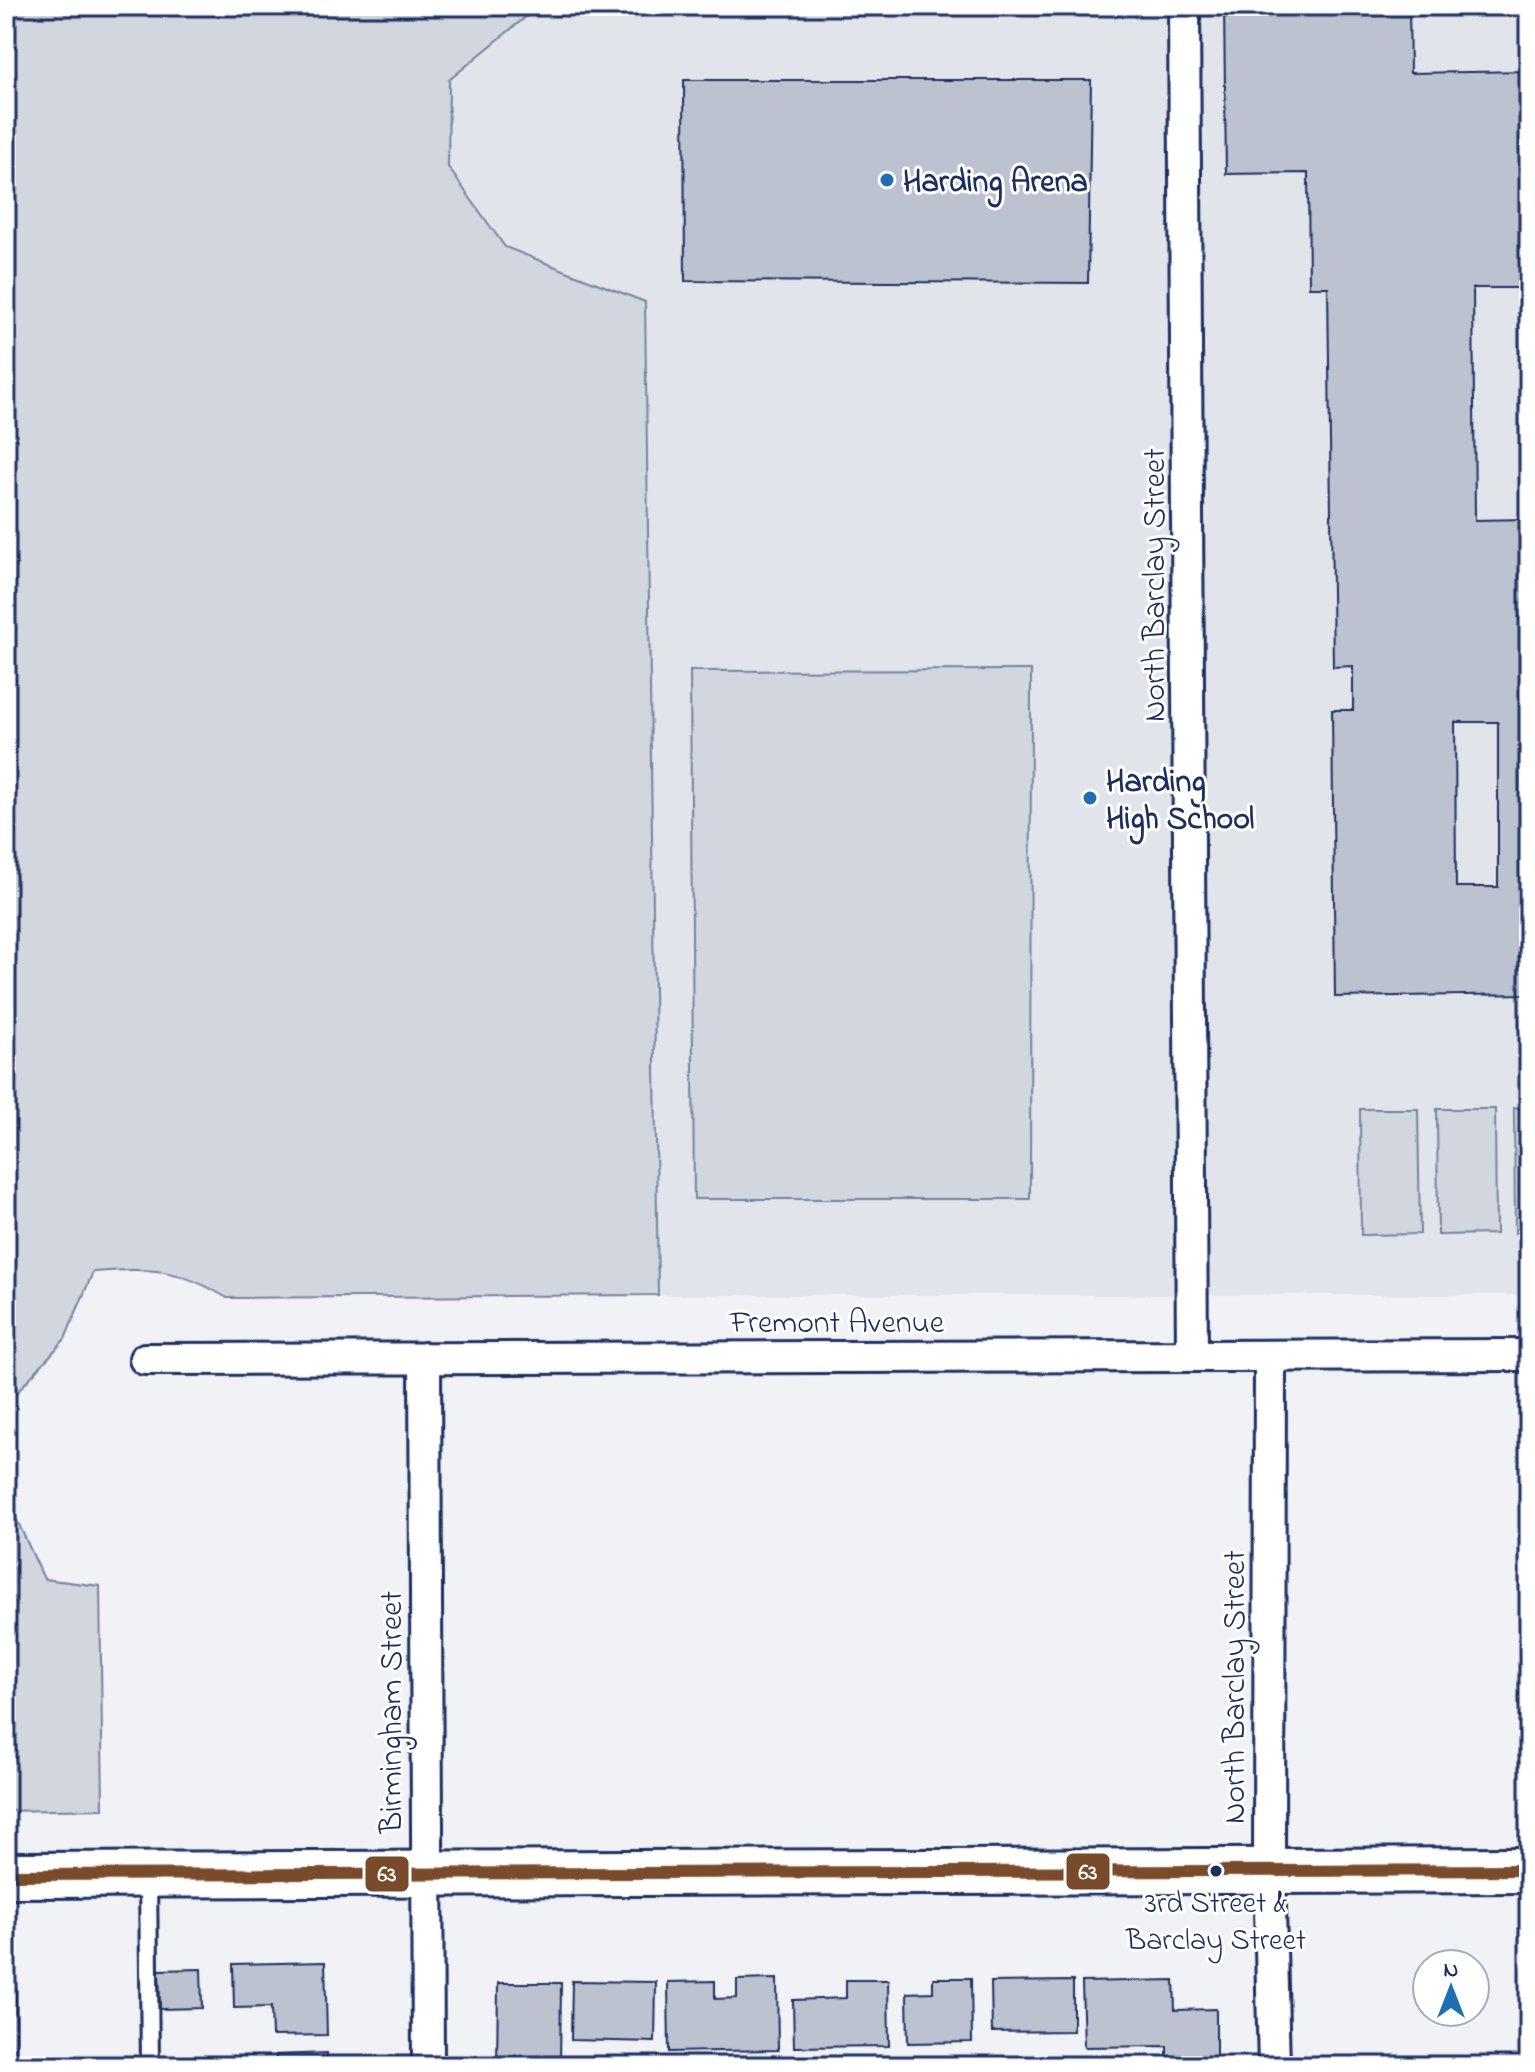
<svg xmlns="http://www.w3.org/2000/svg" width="1535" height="2072" font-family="'Indie Flower',sans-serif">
<rect width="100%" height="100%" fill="#f1f2f5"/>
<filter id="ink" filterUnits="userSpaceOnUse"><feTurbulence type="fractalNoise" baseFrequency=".0125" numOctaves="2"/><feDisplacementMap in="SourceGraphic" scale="16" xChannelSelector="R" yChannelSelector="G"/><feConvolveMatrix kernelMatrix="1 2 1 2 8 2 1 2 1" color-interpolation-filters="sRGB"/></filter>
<g filter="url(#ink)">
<path fill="#e1e4ea" d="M539,6H1529V1295H658L645,302L505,247L448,167L449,80Z"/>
<path fill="#d2d6df" stroke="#76829e" stroke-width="2" d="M6,6H539L449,80L448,167L505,247L645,302L658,1295L227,1298C176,1267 151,1268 93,1272L65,1339L11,1399V1507L44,1579L100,1586L103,1809L6,1811Z
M1031,670L1030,1199H694L690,671Z
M1514,1108H1529V1233H1515Z
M1360,1109H1418L1420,1234L1361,1235Z
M1437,1109H1495L1496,1234L1438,1235Z"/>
<path fill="#bcc2d0" stroke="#1b2f5e" stroke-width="2" fill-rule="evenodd" d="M1224,6H1409L1410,73L1529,71V288H1473L1475,520L1529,519V994L1335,997L1332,710H1353V666L1333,667L1328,287H1309L1308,173L1226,174ZM1455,722H1498V887H1456Z
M684,80H1091L1088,283L685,281Z
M325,1962L327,2035L272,2036L271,2007L234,2008L233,1964Z
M201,1969L202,2008L160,2009L159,1970Z
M933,1978H971L972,2042L908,2043L907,1993L933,1992Z
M777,1979L778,2050L669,2052L668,1982L715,1981V1999L737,1998V1980Z
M846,1980H888L889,2046L794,2047L793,2000L846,1998Z
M1174,1980L1175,2010L1216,2009V2058L1167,2059V2046L1084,2047L1082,1982Z
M572,1981L656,1982L655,2042L571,2040Z
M1073,1981V2031L992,2032L991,1982Z
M498,1983H561L560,2066H497Z
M6,1988H16V2066H6Z
M327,2053V2066H276V2055Z"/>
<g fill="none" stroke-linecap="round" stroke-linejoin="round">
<g stroke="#1b2f5e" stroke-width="22">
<path id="lane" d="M148,1877L150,2066"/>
</g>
<g stroke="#1b2f5e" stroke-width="36">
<path id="street" d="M1184,6L1192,1356
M1270,1356L1269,1870L1274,2066
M425,1358L428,2066
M145,1359L1529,1355"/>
</g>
<g stroke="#1b2f5e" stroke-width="50">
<path id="secondary" d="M6,1875L1529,1870"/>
</g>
<use href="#lane" stroke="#fff" stroke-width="16"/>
<use href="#street" stroke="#fff" stroke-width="30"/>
<use href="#secondary" stroke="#fff" stroke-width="44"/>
<g stroke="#fff" stroke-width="18">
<path id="bus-1" d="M6,1875L1529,1870"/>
</g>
<use href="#bus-1" stroke="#7a4b2a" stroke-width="12"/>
</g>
</g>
<g fill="#1f6fb2" stroke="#fff" stroke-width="3">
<circle cx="887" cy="180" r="8"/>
<circle cx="1090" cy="798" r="8"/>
</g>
<circle fill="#1b2f5e" stroke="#fff" stroke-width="3" cx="1216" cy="1871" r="7"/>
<g text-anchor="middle" stroke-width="6" stroke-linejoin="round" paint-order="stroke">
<g font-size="30" fill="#1b2f5e" stroke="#fff">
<text x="1216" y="1912">3rd Street &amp;<tspan x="1216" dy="37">Barclay Street</tspan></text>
</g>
<g font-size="32" font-weight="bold" fill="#1b2f5e" stroke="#fff" text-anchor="start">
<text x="903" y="191">Harding Arena</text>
<text x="1106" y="791">Harding<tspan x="1106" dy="37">High School</tspan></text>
</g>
<g font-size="32" fill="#1b2f5e" stroke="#fff">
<text transform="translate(1153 585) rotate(-90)" y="11">North Barclay Street</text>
<text x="837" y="1332">Fremont Avenue</text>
<text transform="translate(1233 1687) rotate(-90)" y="11">North Barclay Street</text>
<text transform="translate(390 1712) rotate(-90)" y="11">Birmingham Street</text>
</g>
</g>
<g stroke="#fff" stroke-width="3">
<rect x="1065" y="1852" width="46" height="39" rx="8" fill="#7a4b2a"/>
<rect x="364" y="1855" width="46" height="38" rx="8" fill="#7a4b2a"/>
</g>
<g font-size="22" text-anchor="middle" font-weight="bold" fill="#fff">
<text x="1088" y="1879">63</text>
<text x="387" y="1881">63</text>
</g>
<rect width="1535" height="2072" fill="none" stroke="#fff" stroke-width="32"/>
<rect x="16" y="16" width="1503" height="2040" fill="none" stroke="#1b2f5e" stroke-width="3" filter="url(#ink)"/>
<g transform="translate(1451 1988)"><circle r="38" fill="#ffffff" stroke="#a4acbf" stroke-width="2"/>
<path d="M0-6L14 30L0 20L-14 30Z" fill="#1f6fb2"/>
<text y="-12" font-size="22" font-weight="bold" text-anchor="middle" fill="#1b2f5e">N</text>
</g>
</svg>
